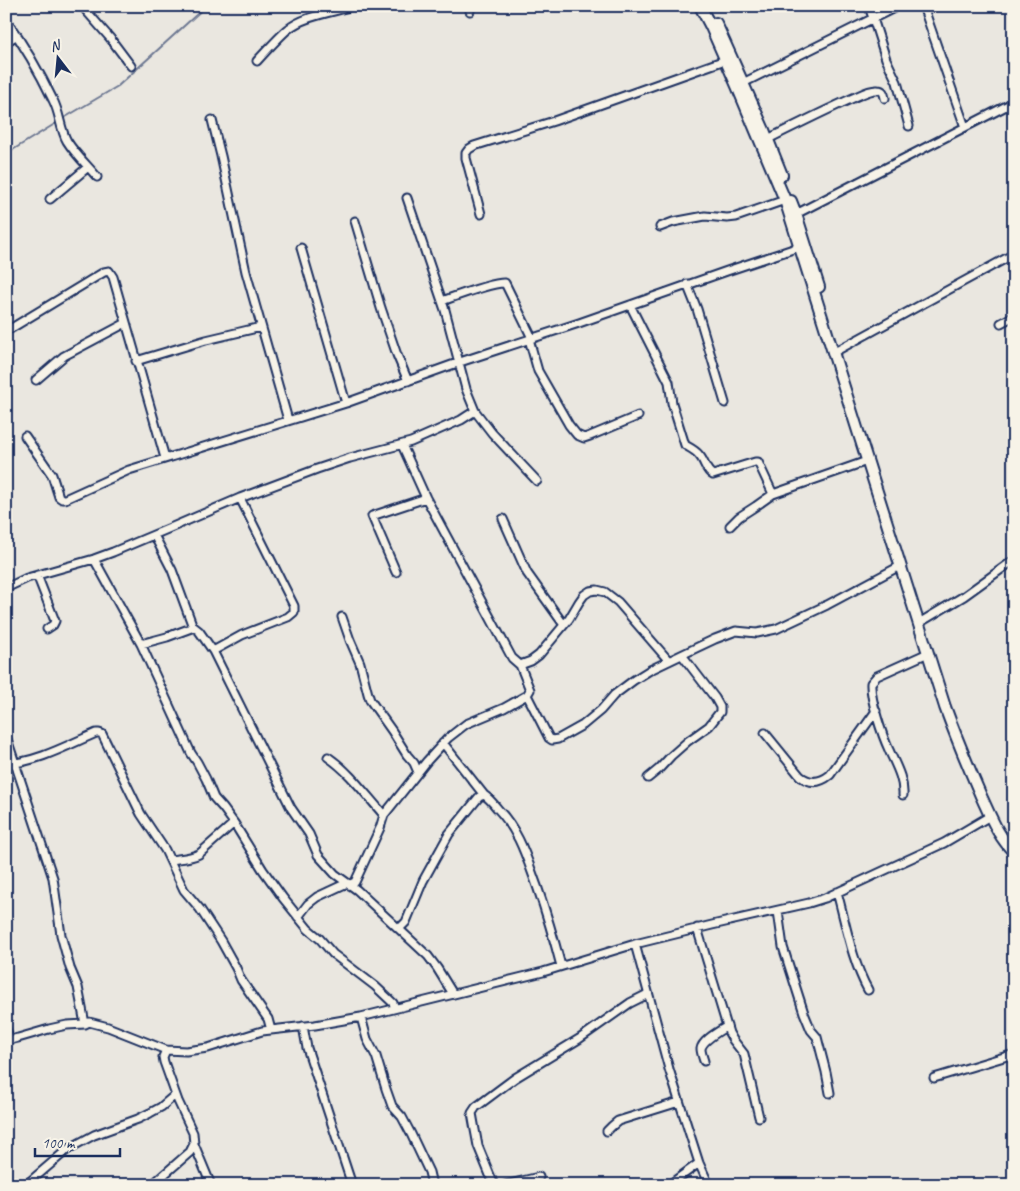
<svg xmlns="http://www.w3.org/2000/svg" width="1020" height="1191" font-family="Caveat,sans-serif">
<rect width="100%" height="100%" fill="#eae7e0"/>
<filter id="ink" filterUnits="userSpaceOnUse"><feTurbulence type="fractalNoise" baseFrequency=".02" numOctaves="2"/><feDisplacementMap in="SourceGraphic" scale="10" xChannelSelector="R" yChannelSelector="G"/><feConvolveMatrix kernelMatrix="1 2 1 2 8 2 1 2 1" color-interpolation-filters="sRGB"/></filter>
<g filter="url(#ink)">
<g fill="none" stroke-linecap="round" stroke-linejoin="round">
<path stroke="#6d7892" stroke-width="2" d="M64,118L118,86L206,6
M6,154L58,122"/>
<g stroke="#1b2f5e" stroke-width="11">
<path id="street" d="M82,6L110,38L131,66
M869,6L886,59L897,82L909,126
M923,6L965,127
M470,11L471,6
M6,20C24,45 40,73 53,100C60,113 60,129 67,141C75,154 87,165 97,177
M6,42L17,35
M257,61C267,50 277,39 287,30C303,16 333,12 353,6
M743,83L898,6
M212,120L221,156L246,272L288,420
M768,139C796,125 824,111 853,98C860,95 870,89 878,90C883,90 884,93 885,98
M50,199L88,167
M481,214L466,158V153L469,149L474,146L554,121L728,59
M792,215L796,214L1014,102
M355,221L381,308L397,355L408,381
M660,227L673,222L705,216L727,218L736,217L785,200
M301,248L346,403
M687,284L697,309L725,403
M442,301C456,296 493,282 505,283L532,338
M630,305L669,382L672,403L685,445C690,448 695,450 699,455C705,461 705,471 713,475L755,462H758L773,494
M1001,323L1014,316
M10,329L104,272L109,271L113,277L165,458
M529,339L538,371L569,425L577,435L584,438L590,436L638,416
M838,350L1014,254
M136,361L206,340L261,327
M36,380L64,356L126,323
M475,411L492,433L537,481
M25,436L52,475L59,497L62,499H65L129,470L346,403L460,362L579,323L727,271L799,247
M503,519L527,573L564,625
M730,526L739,517L756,506L773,494L867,461
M154,535L172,570L193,627
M94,559L141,644L191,753L197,762L206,779L214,798L223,808L234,823L263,870L283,898L308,929L320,939L333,954L375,986L393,1003L395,1008
M396,572L372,516L426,498
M37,575L55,621L53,625L47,629
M6,588L27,578L94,559L113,552L170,528L240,498L317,469L350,458L411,442L461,420L475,411L466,389L445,310L407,198
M342,617L350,640L360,663L368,694L370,700L392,731L407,755L414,763L418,772
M924,620L964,596L1014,560
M141,644L167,637L194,627L199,631L213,651L242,635L288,617L294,612V606L240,498
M213,651L291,808L309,834L318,855L335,874L357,890L428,956L437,968L453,994
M520,665L531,661L539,655L569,619L579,602L584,595L590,591L597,590L605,592L618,602L669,661
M527,695L549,738L552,740L558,739L583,725L601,710L614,695L634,680L650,670L698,647L715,639L736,631L757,633L776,629L827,605L900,566
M765,733L800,776C810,784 820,783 830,775L876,711
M6,736L53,878L61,935L70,968L78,987L85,1024
M443,743L484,795
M328,757C350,772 366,795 384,815
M6,764C38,762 68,745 96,733H99L102,734L141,814L165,850L184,890L200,909L221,941L236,968L241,980L268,1019L271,1030
M648,778L659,769L671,756L688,741L709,726L720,712V707L715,698L682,655
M903,795C904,779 895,764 889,750C882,735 870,699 871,683L877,676L928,653
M170,860C181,858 189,859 199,854L234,823
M349,885L355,882L380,828L384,815L427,761L448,738L466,724L504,708L527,695L530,690L520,665L512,658L426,498L402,445
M837,892C846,925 852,961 868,990
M778,911L783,947L804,1013L811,1030L817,1037L826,1072L830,1093
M298,917L308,904L317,897L347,883
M697,928L729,1033L733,1040L744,1054L759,1117
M399,929L406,922L423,881L449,834L479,797L484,795C489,798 493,803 497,808C519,831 526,856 537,886C546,912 554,939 561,966
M635,944L669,1069L699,1163L709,1185
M361,1017L367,1039L376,1056L386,1089L392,1106L402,1117L411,1134L429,1172L432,1185
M303,1026L307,1048L352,1185
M6,1029L10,1040
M6,1041L18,1038L49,1029L67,1025L85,1024L89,1022L108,1027L166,1050L186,1051L208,1048L262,1031L315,1025L361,1017L543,972L635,944L712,925L809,903L825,898L894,866L944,843L990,816
M704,1061C703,1058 701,1052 701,1049C702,1040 720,1031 727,1026
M934,1078L1014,1054
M607,1131L612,1126L618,1121L679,1102
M194,1144L211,1185
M26,1185L68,1149L94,1135L138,1119L150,1113L161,1107L175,1095
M152,1185L190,1152L194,1144L193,1133L178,1101L164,1062L163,1057L166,1050
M494,1185L478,1146L475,1130L472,1113L476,1107L515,1078L579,1039L630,1003L648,994
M505,1185L539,1177
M669,1185L699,1163"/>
</g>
<g stroke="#1b2f5e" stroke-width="14">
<path id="secondary" d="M700,6L711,27L737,86L785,200L945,707C956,737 968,766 981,796C990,815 998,837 1014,852
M716,23L764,130L782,175
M791,201L796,214L819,287"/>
</g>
<use href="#street" stroke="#f7f3e8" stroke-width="7"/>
<use href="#secondary" stroke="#f7f3e8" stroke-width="10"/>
</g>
</g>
<rect width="1020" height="1191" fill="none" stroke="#f7f3e8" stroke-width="25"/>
<rect x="12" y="12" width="995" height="1166" fill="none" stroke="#1b2f5e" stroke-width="2" filter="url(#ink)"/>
<g transform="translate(58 58) rotate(344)" stroke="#f7f3e8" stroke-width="4" paint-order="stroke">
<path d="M0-4L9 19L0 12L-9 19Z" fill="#1b2f5e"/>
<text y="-8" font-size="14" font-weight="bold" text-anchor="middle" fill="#1b2f5e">N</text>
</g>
<path d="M35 1148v8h85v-8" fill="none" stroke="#1b2f5e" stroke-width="2.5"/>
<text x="42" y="1148" font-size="15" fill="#1b2f5e" stroke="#f7f3e8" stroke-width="4" paint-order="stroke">100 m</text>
</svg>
